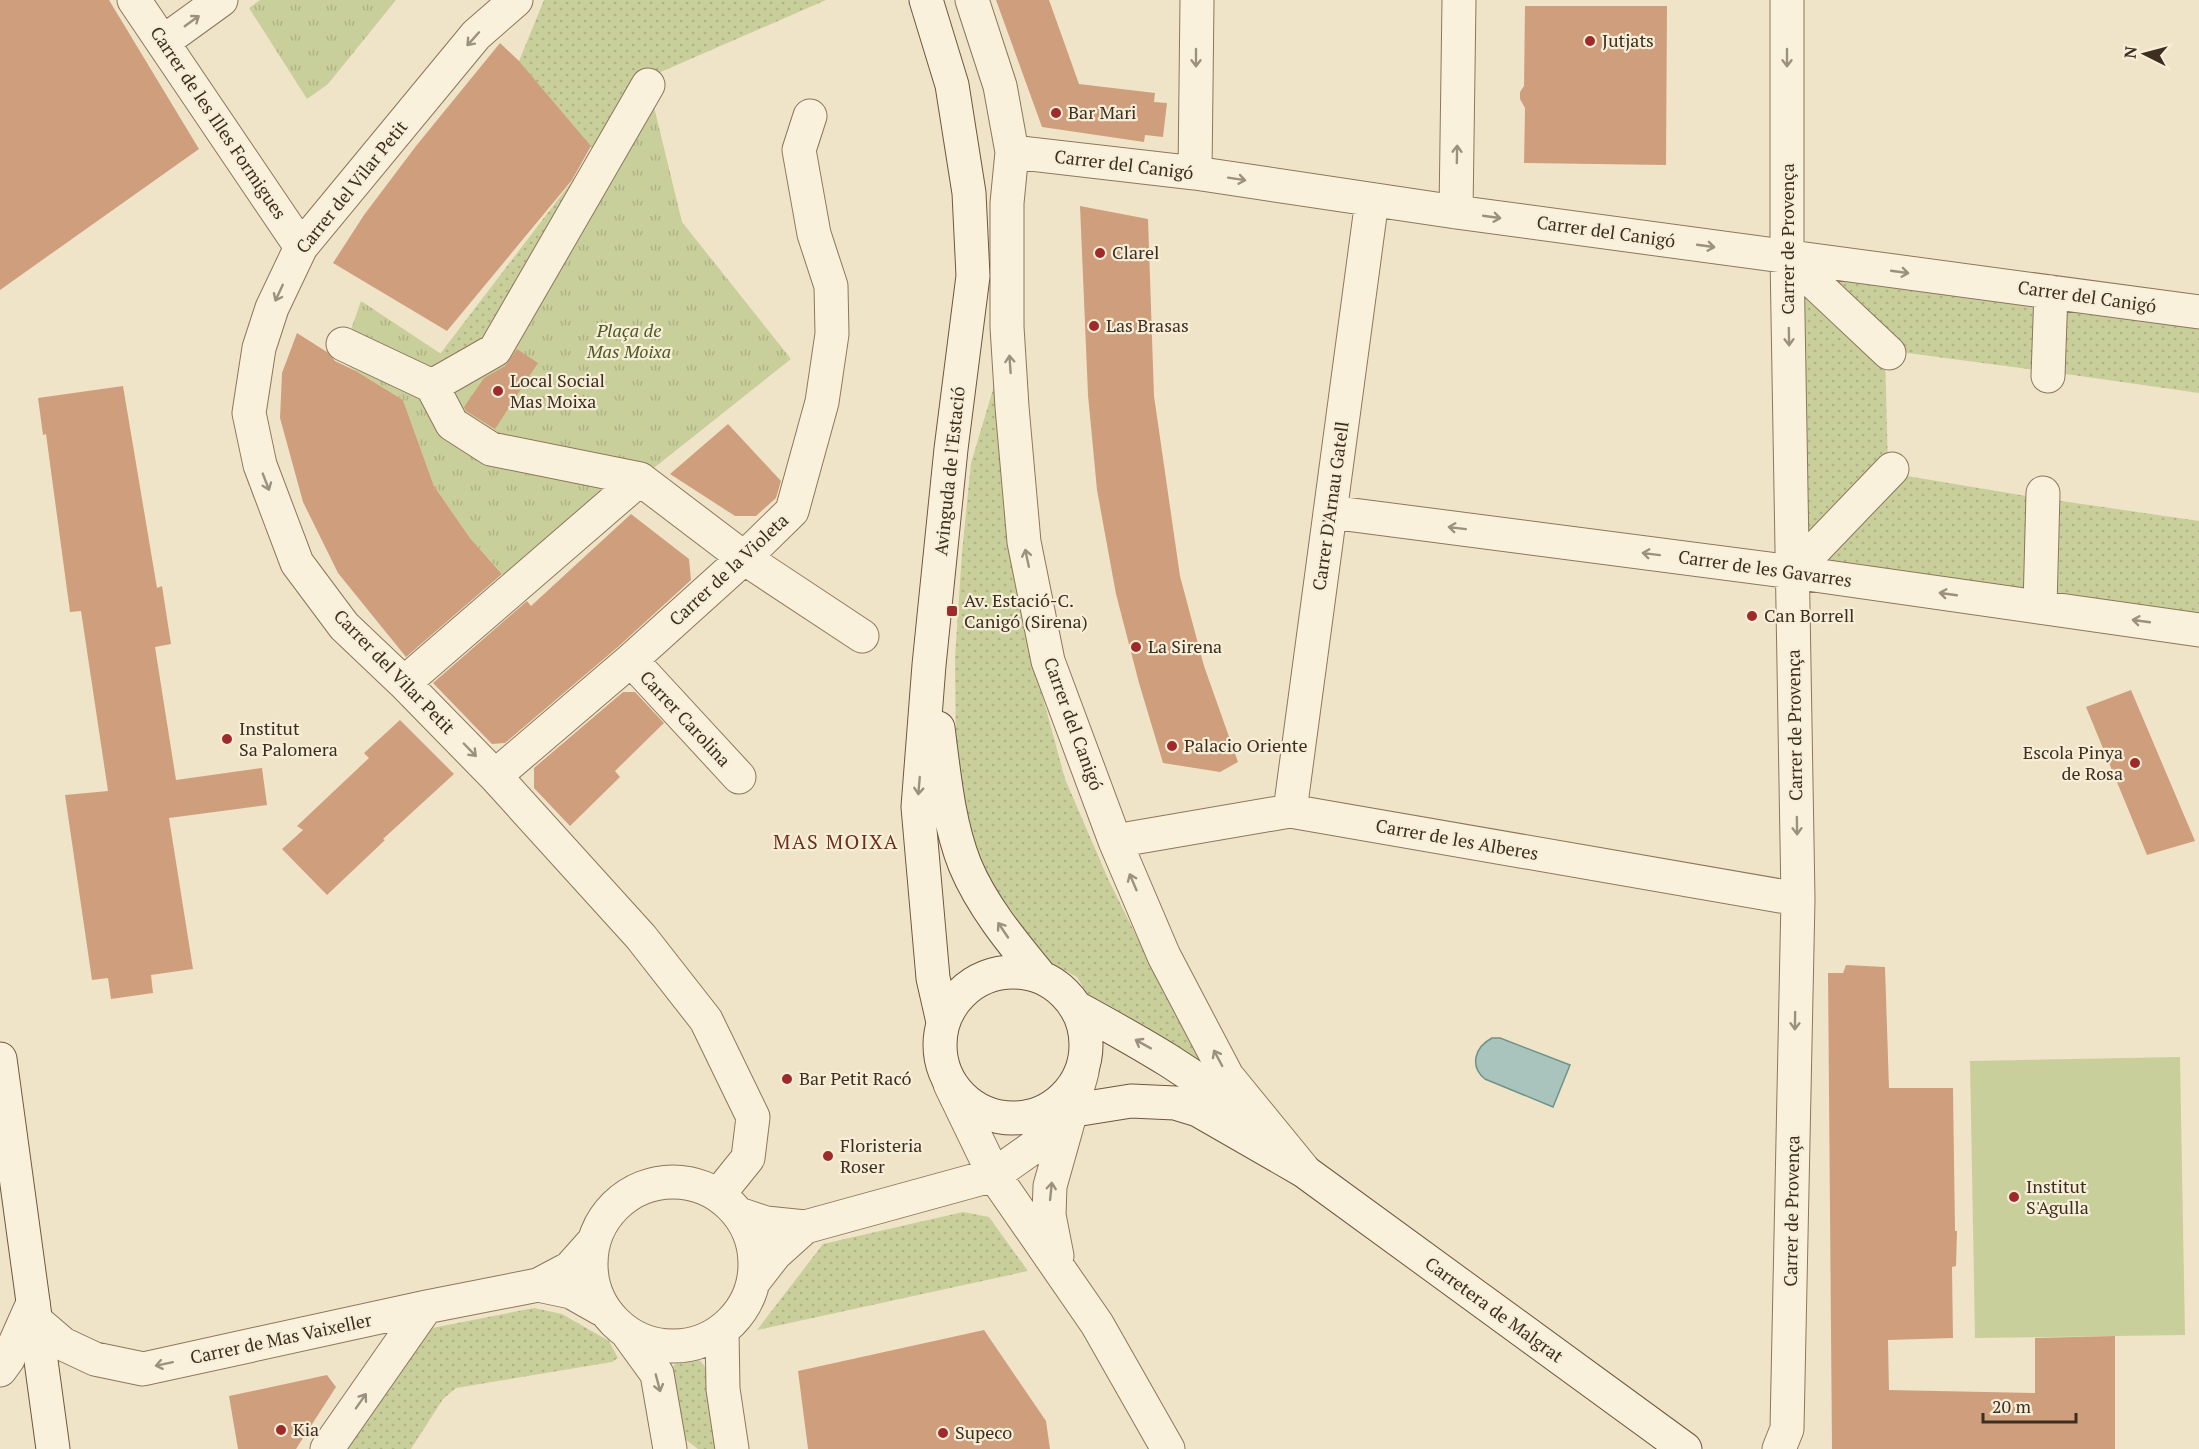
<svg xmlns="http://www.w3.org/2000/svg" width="2199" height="1449" font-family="'PT Serif',serif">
<defs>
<pattern id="grass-dots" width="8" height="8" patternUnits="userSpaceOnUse" patternTransform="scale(1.5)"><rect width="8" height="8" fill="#c9cf9b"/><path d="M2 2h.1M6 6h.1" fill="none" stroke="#aeb285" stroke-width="1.8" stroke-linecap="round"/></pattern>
<pattern id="park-tufts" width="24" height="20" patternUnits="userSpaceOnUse" patternTransform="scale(1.5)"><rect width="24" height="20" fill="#c9cf9b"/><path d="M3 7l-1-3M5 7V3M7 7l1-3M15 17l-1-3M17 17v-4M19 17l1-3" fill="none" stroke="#aeb285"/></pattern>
</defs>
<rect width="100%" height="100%" fill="#f0e4c8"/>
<path fill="url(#grass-dots)" d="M544,0H826L647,78L494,349L461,367L440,354L595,151L519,61Z
M1798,261L2047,294L2043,371L1892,351Z
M1792,266L1885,355L1888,466L1795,565Z
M2055,295L2199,318V393L2052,372Z
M997,376L1001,481L1016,586L1033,661L1065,779L1109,881L1162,987L1222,1084L1094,1005L1077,977L1040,957L1009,919L981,866L956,769L955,658L962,552L971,463Z
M1895,474L2038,498L2037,603L1806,568Z
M2048,499L2199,521V627L2046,604Z
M963,1212L989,1217L1028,1271L757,1330L823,1244Z
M534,1308L562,1314L609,1341L618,1358L612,1362L456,1388L443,1399L411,1449H335L399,1354L432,1328Z
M685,1358C692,1358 699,1358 703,1364C712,1374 715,1432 717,1449H698L678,1434L669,1377L674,1365Z"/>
<path fill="url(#park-tufts)" d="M260,0H396L328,84L307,99L249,8Z
M647,78L682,222L791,359L640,479L507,579L470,538L434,486L403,400L340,361L361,301L461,367L494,349Z"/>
<path fill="#c9cf9b" d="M2180,1057L2185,1335L1975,1338L1970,1061Z"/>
<path fill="#a9c4bc" stroke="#6f938a" stroke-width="1.5" d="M1492,1038H1500L1570,1065L1553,1107L1485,1079C1469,1066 1475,1047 1492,1038Z"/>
<path fill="#cf9f7d" d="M0,0H109L199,149L0,290Z
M996,0H1049L1079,84L1155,93L1154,102L1167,103L1163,137L1145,135L1144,142L1042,127Z
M1525,6H1667L1666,165L1524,163L1525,108L1520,99V92L1524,86Z
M500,43L519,61L591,146L572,180L447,331L333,263L364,215L416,146Z
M1080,206L1148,219L1154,396L1180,576L1204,666L1238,762L1220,772L1163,763L1139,683L1116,594L1097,490L1088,395Z
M297,333L327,352L335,361L356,371L403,400L434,486L470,538L502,574L406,657L338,573L303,502L280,418L282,373Z
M517,349L538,363L495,429L466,411L464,407L484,378L505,366Z
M123,386L157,588L162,586L171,644L155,647L176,780L262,768L267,805L169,818L193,969L151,975L153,993L111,999L108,978L92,980L65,795L108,791L81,611L70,612L46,434L43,435L38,398Z
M728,424L781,481L776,498L756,516H735L670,474Z
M631,514L689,559L691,580L619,646L505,743L492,744L433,683L527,601L531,606Z
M2131,690L2195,841L2147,855L2086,707Z
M623,692H635L664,723L615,771L620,777L570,826L534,788V768Z
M400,720L454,774L383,839L385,840L327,895L282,849L303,830L297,826L369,758L364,753Z
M1846,965L1885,967L1889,1088H1953L1955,1231H1957L1956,1266L1952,1267L1953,1338L1888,1340L1889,1390L2035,1393V1338L2115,1336V1449H1832L1828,973H1843Z
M984,1330L1046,1421L1050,1449H808L798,1371Z
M327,1375L336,1387L296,1449H238L229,1396Z"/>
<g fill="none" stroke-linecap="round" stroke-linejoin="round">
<g stroke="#8d765c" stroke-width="35">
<path id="street" d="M134,0L301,247
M516,0L476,35L301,247L272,308L259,348L249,413L260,465L297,563L344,626L404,683L495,776L641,937L706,1020L753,1117L748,1158L719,1194
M972,0L1000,86L1012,152L1007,203V327L1012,407L1024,542L1048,661L1115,841L1164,956L1227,1076L1303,1169
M163,42L221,0
M1012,152L1195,173L1456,212L2199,312
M1195,173L1197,0
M1456,212L1459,0
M1787,257L1889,353
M343,344L432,386L452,424L491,449L640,479L744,558L862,636
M2048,376L2051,292
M432,386L495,350L648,85
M1330,512L1793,572L2199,630
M1793,572L1892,469
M2040,607L2043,493
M631,660L739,777
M404,683L640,479
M495,776L631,660L744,558L792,511L822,402L832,334L831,286L814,234L799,150L810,116
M1290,811L1372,200
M1115,841L1290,811L1798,899
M950,1084L994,1175L1097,1324L1168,1449
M591 1264a82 82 0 1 1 164 0a82 82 0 1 1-164 0Z
M739,1214L766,1223L805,1227L775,1254L754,1281
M805,1227L994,1175L1042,1141L1072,1109
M594,1241L570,1268L538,1285L571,1292L601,1309
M1057,1256L1049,1215L1050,1186L1082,1072
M35,1320L63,1344L95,1359L143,1369L426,1307L538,1285
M722,1331L723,1389L732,1449
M628,1334L657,1374L670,1449
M0,1370L8,1359L33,1303
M327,1449L426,1307
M1779,1449L1787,1429L1798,899L1787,257V0"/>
</g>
<g stroke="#6f573f" stroke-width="35">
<path id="secondary" d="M926,0L952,85L969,193L973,276L951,449L929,665L918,807L933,978L943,1022
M938,728C944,773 948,822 965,865C982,906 1012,942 1040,976
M940 1045a73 73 0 1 1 146 0a73 73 0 1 1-146 0Z
M1077,1008C1137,1041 1198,1074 1250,1121
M0,1059L53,1449
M1025,1118L1131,1101L1175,1103L1198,1110L1304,1171L1685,1449"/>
</g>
<use href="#street" stroke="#faf1dc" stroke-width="33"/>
<use href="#secondary" stroke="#faf1dc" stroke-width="33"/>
</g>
<defs><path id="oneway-shaft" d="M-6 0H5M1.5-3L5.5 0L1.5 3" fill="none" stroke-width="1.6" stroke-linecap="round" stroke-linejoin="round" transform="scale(1.5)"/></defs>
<g stroke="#9c907e">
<use href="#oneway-shaft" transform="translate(192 21) rotate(-36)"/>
<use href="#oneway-shaft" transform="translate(473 39) rotate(132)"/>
<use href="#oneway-shaft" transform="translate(1196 58) rotate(90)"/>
<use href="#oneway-shaft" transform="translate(1787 58) rotate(90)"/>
<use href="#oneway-shaft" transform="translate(1457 154) rotate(-89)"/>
<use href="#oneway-shaft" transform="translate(1237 179) rotate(9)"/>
<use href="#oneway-shaft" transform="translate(1492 217) rotate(8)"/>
<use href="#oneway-shaft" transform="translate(1706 246) rotate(8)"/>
<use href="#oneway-shaft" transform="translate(1900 272) rotate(8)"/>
<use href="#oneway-shaft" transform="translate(279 293) rotate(115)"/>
<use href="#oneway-shaft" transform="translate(1789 337) rotate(89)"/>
<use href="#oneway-shaft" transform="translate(1010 364) rotate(-94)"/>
<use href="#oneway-shaft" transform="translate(266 482) rotate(69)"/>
<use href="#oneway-shaft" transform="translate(1457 528) rotate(-173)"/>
<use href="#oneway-shaft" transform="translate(1651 554) rotate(-173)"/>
<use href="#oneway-shaft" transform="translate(1027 558) rotate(-102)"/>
<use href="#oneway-shaft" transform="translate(1948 594) rotate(-172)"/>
<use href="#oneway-shaft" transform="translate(2141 621) rotate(-172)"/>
<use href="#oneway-shaft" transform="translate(470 750) rotate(46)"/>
<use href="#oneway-shaft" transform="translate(919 786) rotate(95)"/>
<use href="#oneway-shaft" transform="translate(1797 826) rotate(89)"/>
<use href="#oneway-shaft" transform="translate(1133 882) rotate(-113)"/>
<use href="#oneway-shaft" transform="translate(1003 930) rotate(-124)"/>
<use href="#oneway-shaft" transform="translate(1795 1021) rotate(91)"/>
<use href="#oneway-shaft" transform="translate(1143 1044) rotate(-151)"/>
<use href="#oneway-shaft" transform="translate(1218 1058) rotate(-118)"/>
<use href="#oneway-shaft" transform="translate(1051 1191) rotate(-84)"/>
<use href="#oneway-shaft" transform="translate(164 1364) rotate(168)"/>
<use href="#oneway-shaft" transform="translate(658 1383) rotate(75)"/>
<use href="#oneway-shaft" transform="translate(361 1401) rotate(-55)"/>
</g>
<g fill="#9e2a2b" stroke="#f7eed8" stroke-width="2">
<circle cx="1590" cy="41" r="6"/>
<circle cx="1056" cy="113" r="6"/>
<circle cx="1100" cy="253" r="6"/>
<circle cx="1094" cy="326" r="6"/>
<circle cx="498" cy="391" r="6"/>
<rect x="946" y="605" width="12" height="12" rx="3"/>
<circle cx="1752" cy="616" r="6"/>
<circle cx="1136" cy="647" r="6"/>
<circle cx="227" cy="739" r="6"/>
<circle cx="1172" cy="746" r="6"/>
<circle cx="2135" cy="763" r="6"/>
<circle cx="787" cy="1079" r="6"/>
<circle cx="828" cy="1156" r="6"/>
<circle cx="2014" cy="1197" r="6"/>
<circle cx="281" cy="1430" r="6"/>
<circle cx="943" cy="1433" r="6"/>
</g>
<g text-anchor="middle" stroke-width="4.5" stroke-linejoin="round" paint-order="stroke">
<g font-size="18" fill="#3d2e20" stroke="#f7eed8" text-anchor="start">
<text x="1602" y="47">Jutjats</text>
<text x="1068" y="119">Bar Mari</text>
<text x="1112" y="259">Clarel</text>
<text x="1106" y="332">Las Brasas</text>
<text x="510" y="387">Local Social<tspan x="510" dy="21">Mas Moixa</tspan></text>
<text x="964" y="607">Av. Estació-C.<tspan x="964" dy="21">Canigó (Sirena)</tspan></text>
<text x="1764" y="622">Can Borrell</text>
<text x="1148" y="653">La Sirena</text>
<text x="239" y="735">Institut<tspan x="239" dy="21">Sa Palomera</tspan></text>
<text x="1184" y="752">Palacio Oriente</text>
<text x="2123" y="759" text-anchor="end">Escola Pinya<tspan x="2123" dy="21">de Rosa</tspan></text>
<text x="799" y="1085">Bar Petit Racó</text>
<text x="840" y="1152">Floristeria<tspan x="840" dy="21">Roser</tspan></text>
<text x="2026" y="1193">Institut<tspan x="2026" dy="21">S'Agulla</tspan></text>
<text x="293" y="1436">Kia</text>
<text x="955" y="1439">Supeco</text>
</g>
<g font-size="18" fill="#3d2e20" stroke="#f7eed8">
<text transform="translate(218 123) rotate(56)" y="6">Carrer de les Illes Formigues</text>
<text transform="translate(1124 165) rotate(7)" y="6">Carrer del Canigó</text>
<text transform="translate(352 187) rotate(-51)" y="6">Carrer del Vilar Petit</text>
<text transform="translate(1606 232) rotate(8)" y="6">Carrer del Canigó</text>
<text transform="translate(1788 239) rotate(-90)" y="6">Carrer de Provença</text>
<text transform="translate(2087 297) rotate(8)" y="6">Carrer del Canigó</text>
<text transform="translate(950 471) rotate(-84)" y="6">Avinguda de l'Estació</text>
<text transform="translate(1331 506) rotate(-82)" y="6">Carrer D'Arnau Gatell</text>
<text transform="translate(1765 569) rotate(8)" y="6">Carrer de les Gavarres</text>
<text transform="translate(729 570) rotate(-43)" y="6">Carrer de la Violeta</text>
<text transform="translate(394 672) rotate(46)" y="6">Carrer del Vilar Petit</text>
<text transform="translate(685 719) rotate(47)" y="6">Carrer Carolina</text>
<text transform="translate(1073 724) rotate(70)" y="6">Carrer del Canigó</text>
<text transform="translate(1795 725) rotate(-91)" y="6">Carrer de Provença</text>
<text transform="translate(1457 840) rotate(10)" y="6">Carrer de les Alberes</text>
<text transform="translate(1792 1211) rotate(-89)" y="6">Carrer de Provença</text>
<text transform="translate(1494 1310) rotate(36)" y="6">Carretera de Malgrat</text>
<text transform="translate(281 1339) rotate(-12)" y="6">Carrer de Mas Vaixeller</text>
</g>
<g font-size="18" font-style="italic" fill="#4d5a26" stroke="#f7eed8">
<text x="629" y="337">Plaça de<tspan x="629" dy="21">Mas Moixa</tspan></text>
</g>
<g font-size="20" letter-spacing="1.5" fill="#6b2e1e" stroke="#f7eed8">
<text x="836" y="849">MAS MOIXA</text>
</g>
</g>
<g transform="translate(2145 54) rotate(276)" stroke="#f7eed8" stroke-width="4.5" paint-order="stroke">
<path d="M0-4.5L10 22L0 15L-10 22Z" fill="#3d2e20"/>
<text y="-9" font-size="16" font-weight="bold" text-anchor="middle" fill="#3d2e20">N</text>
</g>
<path d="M1983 1413v9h93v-9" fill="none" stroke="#3d2e20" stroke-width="3"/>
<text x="1992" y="1413" font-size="18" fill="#3d2e20" stroke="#f7eed8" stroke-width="4.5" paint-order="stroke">20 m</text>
</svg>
